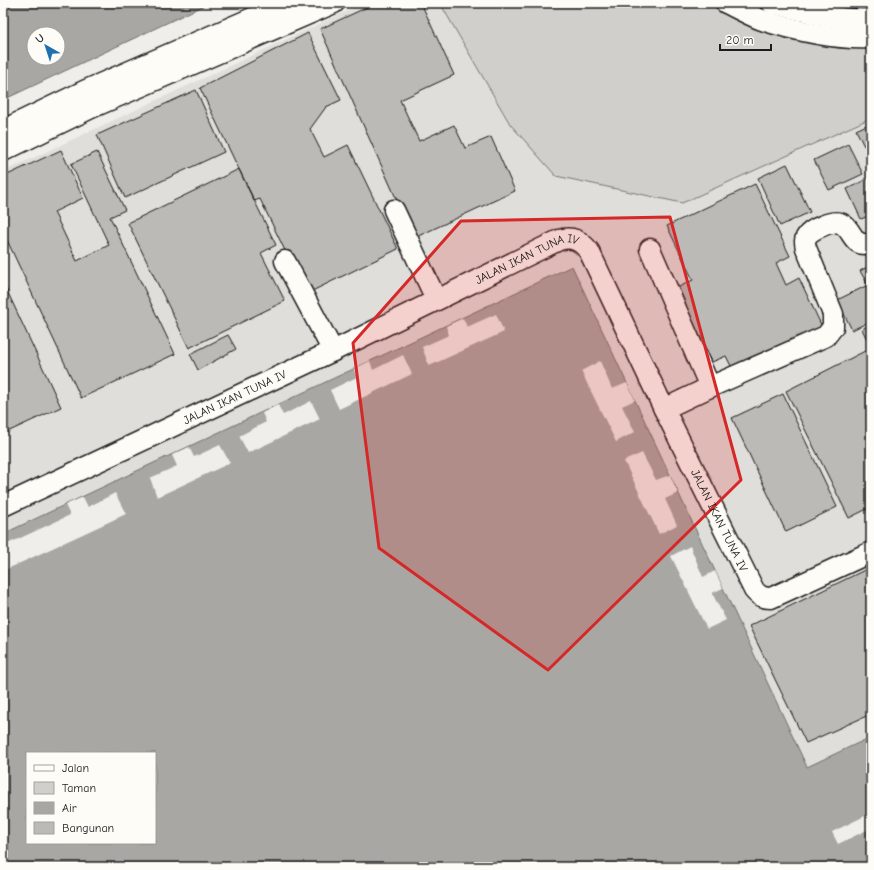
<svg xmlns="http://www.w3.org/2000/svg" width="874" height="870" font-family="'Comic Neue',sans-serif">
<rect width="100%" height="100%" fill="#f0eeea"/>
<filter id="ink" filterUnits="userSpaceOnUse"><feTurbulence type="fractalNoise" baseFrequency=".025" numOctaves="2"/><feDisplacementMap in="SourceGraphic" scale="8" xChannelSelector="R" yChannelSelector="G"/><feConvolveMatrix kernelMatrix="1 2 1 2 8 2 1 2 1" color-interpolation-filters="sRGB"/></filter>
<g filter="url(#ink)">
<path fill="#e0deda" d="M364,3H440L510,124L682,203L871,118V737L807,768L572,266L3,535V172Z"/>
<path fill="#d0cfcc" stroke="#767674" d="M440,3H871V118L682,203L556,176L510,124Z"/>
<path fill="#a8a7a3" stroke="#706f6d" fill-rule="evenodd" d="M3,3H209L3,100ZM34,34H58V58H34Z
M572,266L807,767L871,737V867H3V534ZM27,753H155V843H27Z"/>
<path fill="#f0eeea" d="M496,314L504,332L429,366L422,347L449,335L446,326L463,318L467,327Z
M403,355L412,374L339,409L330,390L357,377L354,369L370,361L373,370Z
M600,361L612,389L627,383L635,400L622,406L635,432L616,442L581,371Z
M311,401L320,419L248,453L239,436L266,422L262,413L278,405L283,415Z
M220,445L230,463L157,497L150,478L177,466L172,455L189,447L194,457Z
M642,453L656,480L670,475L678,493L665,499L677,525L659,534L624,461Z
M115,493L126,514L3,571V546L70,515L65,505L83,497L88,507Z
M690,546L703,577L715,571L723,588L712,593L726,620L707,629L671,556Z
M871,813V828L838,844L832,832Z"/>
<path fill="#bbbab6" stroke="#1c1c1c" d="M376,3H421L454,75L400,100L419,141L454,125L465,148L491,137L515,191L414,238L320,29Z
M308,33L341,100L326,107L310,129L324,157L348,145L398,249L306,294L260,199L254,201L200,88Z
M196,90L224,152L125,198L97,135Z
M871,123V143L864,146L856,130Z
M848,144L863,174L829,190L814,160Z
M61,150L83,198L54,212L77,261L109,245L71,164L97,152L125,210L110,217L175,354L81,398L6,238L3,239V177Z
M787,164L810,212L780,226L758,178Z
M239,169L276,245L261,253L285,301L189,348L128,223Z
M871,177V215L861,219L847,189Z
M755,184L790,256L776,263L786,285L799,278L824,331L735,374L726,356L712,362L677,288L693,280L667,226Z
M871,265V321L852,330L837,300L868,285L860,271Z
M3,282L61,407L3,434Z
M871,324V348L862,329Z
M228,335L236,349L198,370L190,354Z
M865,351L871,362V507L849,518L786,391Z
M783,394L837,507L786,532L732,418Z
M871,567V714L806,743L749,626Z"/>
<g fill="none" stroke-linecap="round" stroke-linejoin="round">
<g stroke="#1c1c1c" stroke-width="23">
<g id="minor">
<path d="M726,3C739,9 752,17 765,21C798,31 836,40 871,38"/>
<path d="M772,3C804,11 837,21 871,19"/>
<path d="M3,130L84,91L287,3"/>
<path d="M3,151L91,108L334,3"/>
<path d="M394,210L436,299"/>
<path d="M650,249L710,387"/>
<path d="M285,261L333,351"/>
<path d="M664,409L710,387L826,336L833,327V314L806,248C805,243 804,240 807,236C811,229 833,220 840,223C854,228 851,249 871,243"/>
<path id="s1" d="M3,506L333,351L559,240C572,236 580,240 589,251L664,409L754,590C759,596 763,598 771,598L871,552"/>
</g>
</g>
<use href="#minor" stroke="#fdfcf7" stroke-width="20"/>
</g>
</g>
<path fill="#d62828" fill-opacity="0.2" stroke="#d62828" stroke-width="3" stroke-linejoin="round" d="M670,217L741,480L548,670L379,548L353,343L461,221Z"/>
<g text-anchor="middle" stroke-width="3" stroke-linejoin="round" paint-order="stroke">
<g font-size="12" fill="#1c1c1c" stroke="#fdfcf7">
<text dy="4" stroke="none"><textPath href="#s1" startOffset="580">JALAN IKAN TUNA IV</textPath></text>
<text dy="4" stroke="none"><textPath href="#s1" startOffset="256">JALAN IKAN TUNA IV</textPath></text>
<text dy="4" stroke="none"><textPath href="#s1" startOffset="950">JALAN IKAN TUNA IV</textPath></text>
</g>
</g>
<rect width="874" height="870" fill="none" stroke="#fdfcf7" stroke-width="16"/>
<rect x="8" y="8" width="858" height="854" fill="none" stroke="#1c1c1c" stroke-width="1.5" filter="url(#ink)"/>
<rect x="26" y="752" width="130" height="92" fill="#fdfcf7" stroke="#a3a29f"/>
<rect x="34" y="765" width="20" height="6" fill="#fdfcf7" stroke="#a3a29f"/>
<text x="62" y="772" font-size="12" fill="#1c1c1c">Jalan</text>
<rect x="34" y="782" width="20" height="12" fill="#d0cfcc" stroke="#a3a29f"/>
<text x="62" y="792" font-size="12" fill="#1c1c1c">Taman</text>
<rect x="34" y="802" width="20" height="12" fill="#a8a7a3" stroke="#a3a29f"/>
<text x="62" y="812" font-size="12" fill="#1c1c1c">Air</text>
<rect x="34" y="822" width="20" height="12" fill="#bbbab6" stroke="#a3a29f"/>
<text x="62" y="832" font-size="12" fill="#1c1c1c">Bangunan</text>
<g transform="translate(46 46) rotate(321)"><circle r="19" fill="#fdfcf7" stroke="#a3a29f"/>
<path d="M0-3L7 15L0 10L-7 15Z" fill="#1f6fb2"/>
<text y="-6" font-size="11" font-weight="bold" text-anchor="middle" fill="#1c1c1c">U</text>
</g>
<path d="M720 44v6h51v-6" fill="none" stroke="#1c1c1c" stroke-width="2"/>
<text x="726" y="44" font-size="12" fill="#1c1c1c" stroke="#fdfcf7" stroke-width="3" paint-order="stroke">20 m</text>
</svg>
